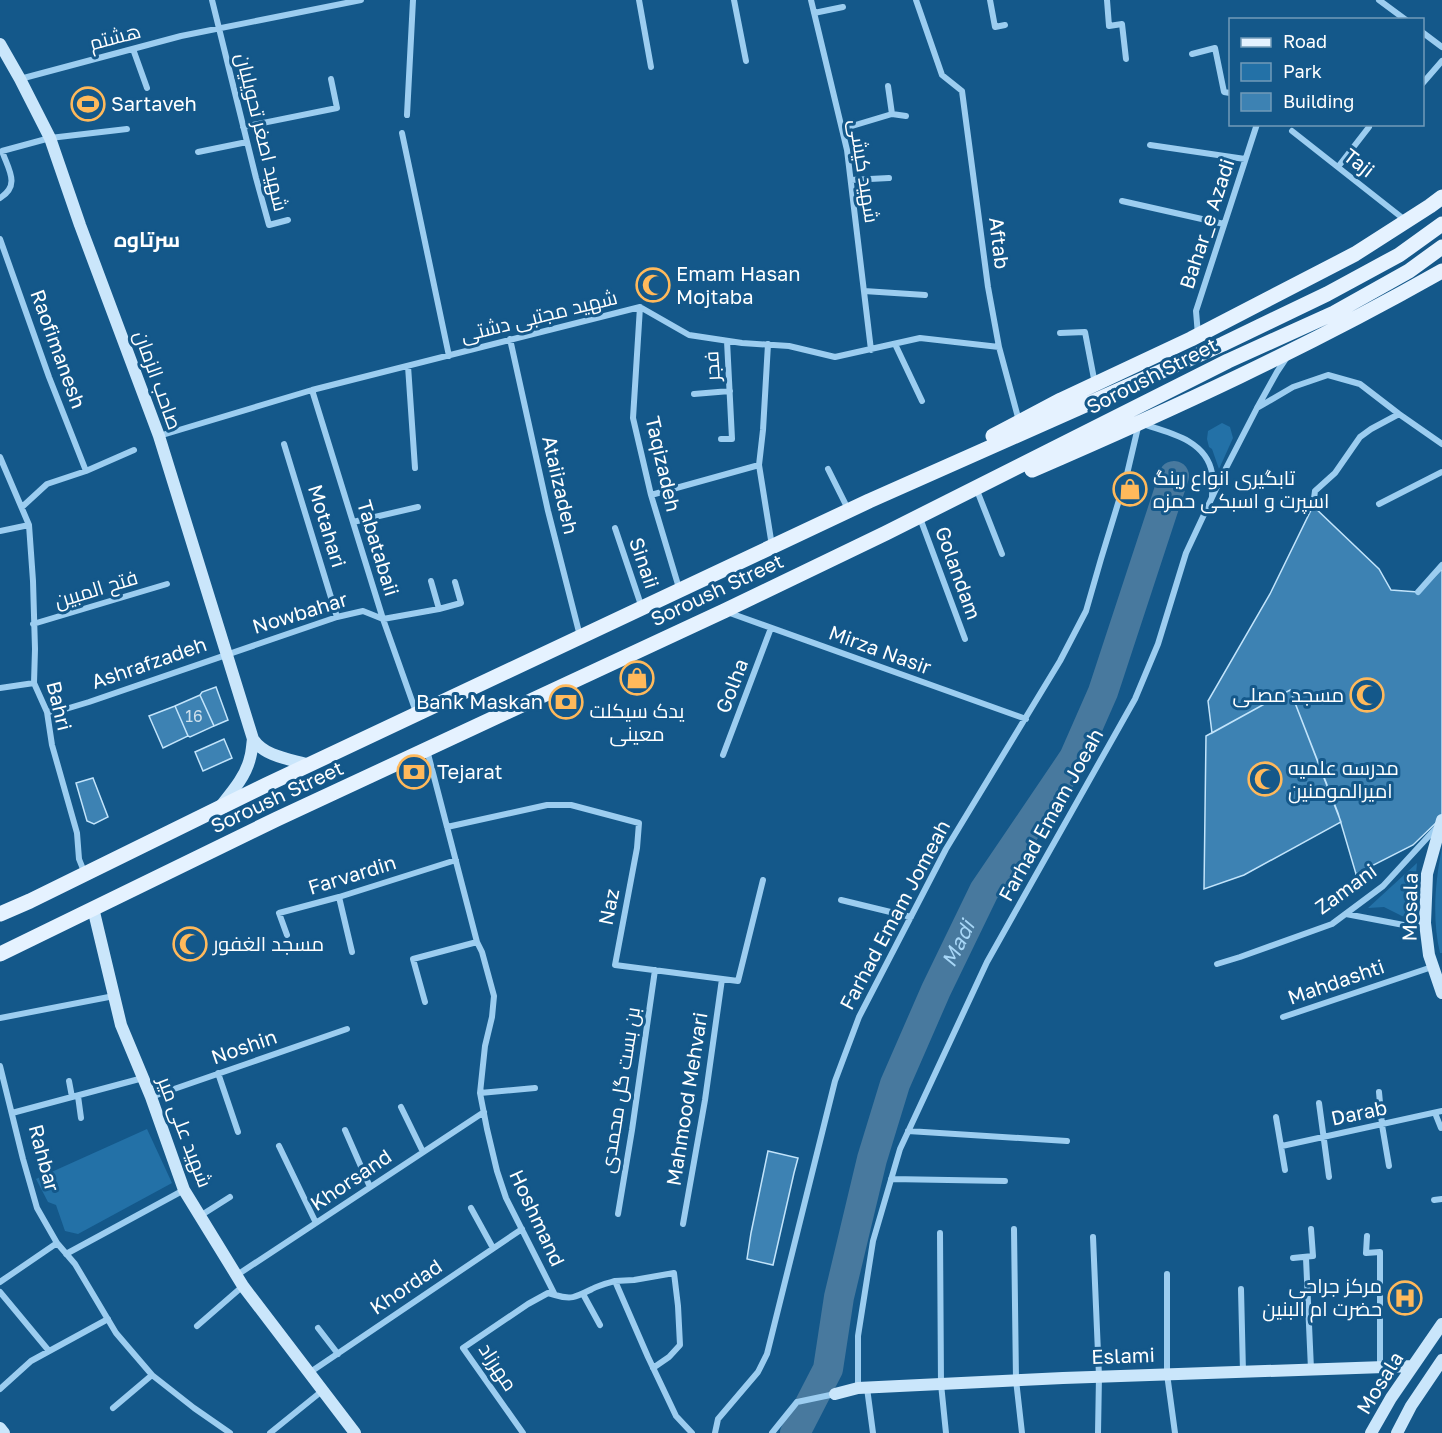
<svg xmlns="http://www.w3.org/2000/svg" width="1442" height="1433" font-family="'Golos Text',Cairo,sans-serif">
<rect width="100%" height="100%" fill="#14588a"/>
<path fill="#2371a7" d="M1222,423L1230,427L1233,438L1219,469L1212,449L1209,447L1207,439L1208,431Z
M1442,848V953H1440C1432,919 1435,882 1442,848Z
M1417,863L1412,919L1402,916L1384,907L1368,908Z
M147,1129L172,1183L78,1234L65,1231L56,1205L48,1202L36,1179Z"/>
<g fill="none" stroke-linecap="round" stroke-linejoin="round">
<path stroke="#48799e" stroke-width="30" id="s1" d="M795,1433L828,1369L839,1297L872,1159L895,1084L936,990L984,891L1074,758L1103,692L1174,476"/>
</g>
<path fill="#3d82b3" stroke="#c2e4fb" stroke-width="1.5" d="M1313,506L1379,569L1391,590L1418,592L1442,569V814L1439,820L1413,845L1356,874L1338,813L1290,690L1212,733L1208,701L1270,594Z
M216,687L228,720L214,726L200,695L202,692Z
M1290,690L1341,822L1244,875L1204,889L1206,736Z
M200,695L214,726L190,737L188,736L175,706Z
M175,706L188,736L163,748L149,716Z
M224,739L232,758L203,771L195,752Z
M93,778L108,817L94,824L87,821L76,783Z
M768,1151L798,1158L794,1173L773,1265L747,1259L751,1233Z"/>
<g fill="none" stroke-linecap="round" stroke-linejoin="round">
<path stroke="#9ccdf0" stroke-width="6" d="M212,0L256,178L269,225L288,220
M639,0L651,67
M734,0L746,61
M811,0L847,150L871,350
M916,0L942,75L962,91L988,287L999,347L1019,421
M990,0L995,27L1005,25
M1107,0L1109,26L1122,24L1126,59
M1379,0L1406,20
M814,13L843,7
M1422,32L1442,47
M133,49L147,88
M1192,54L1215,48L1224,92L1230,93
M20,79L181,36L361,0
M1422,84L1442,61
M888,86L892,114
M407,115L413,0
M243,127L337,108L331,79
M842,129L892,114L906,116
M1292,131L1405,220
M402,133L449,356
M1150,145L1245,159
M198,152L247,142
M1338,167L1369,127
M851,180L889,178
M0,198C21,185 8,169 2,151L50,138L127,129
M1122,201L1224,224
M0,239L49,377L86,471
M864,291L925,295
M640,307L633,418L651,495L679,588
M1060,333L1085,332L1095,384
M1198,335L1196,311L1257,124
M510,339L548,511L580,636
M768,344L763,430L759,465L772,546
M895,344L922,401
M408,366L415,468
M312,390L383,619L416,712
M694,394L730,391
M1257,408L1293,387L1328,375L1360,384L1399,414L1442,444
M159,436L312,390L640,307L689,335L742,343L789,346L835,357L920,338L999,347
M721,439H732L727,341
M284,444L337,617
M0,457L29,525L33,581L35,649L34,683L47,712L52,745L77,833L79,859L85,874
M828,469L848,509
M978,493L1002,554
M651,495L759,465
M1379,504L1442,472
M1313,506L1315,491L1335,473L1360,437L1371,429L1399,414
M22,507L47,484L86,471L134,450
M920,518L965,639
M353,522L418,507
M615,528L642,608
M0,531L29,525
M431,581L439,609
M1418,592L1442,565
M727,612L1026,719
M33,624L167,584
M0,688L34,683
M47,712L59,711L89,702L337,617L363,611L383,619L439,609L461,603L455,582
M427,750L477,942L482,952L494,996L492,1017L485,1046L480,1093L487,1129L497,1171L506,1198L555,1295C572,1300 576,1297 592,1289C599,1285 608,1283 615,1281L648,1357L676,1416L692,1433
M723,755L771,628
M447,827L547,805H571L639,823L637,848L615,965L738,981L763,880
M339,897L352,952
M841,900L911,917
M1346,914L1409,926L1425,923
M287,935L279,913L339,897L456,860
M1217,964L1240,957L1332,924L1383,886L1438,826
M425,1002L413,959L477,942
M1283,1017L1432,967
M0,1018L114,996
M0,1066L23,1159L37,1208L57,1243L75,1264L116,1333L152,1375L194,1408L230,1433
M218,1073L238,1132
M69,1081L72,1097
M1379,1092L1382,1125L1389,1166
M480,1093L535,1088
M78,1096L81,1118
M151,1097L347,1029
M1319,1103L1329,1177
M401,1107L423,1152
M12,1113L143,1078
M1435,1113L1441,1128
M1276,1117L1285,1170
M345,1130L370,1187
M908,1131L1067,1141
M279,1146L316,1223
M1282,1146L1442,1111
M891,1179L1005,1181
M1434,1200L1442,1199
M471,1208L493,1248
M618,1214L632,1130L655,970
M200,1216L230,1197
M683,1224L705,1100L722,979
M1014,1229L1016,1380L1022,1433
M940,1233L941,1384L946,1433
M1367,1236L1366,1253L1380,1252V1367
M1093,1237L1099,1376L1098,1433
M66,1254L184,1190
M1293,1258L1313,1256L1311,1229
M1306,1258L1311,1369
M1167,1274V1374L1175,1433
M237,1275L484,1112
M615,1281L634,1280L674,1273L678,1306L680,1345L669,1357L653,1368
M0,1282L57,1243
M1241,1289L1243,1372
M0,1292L49,1351
M583,1294L600,1325
M197,1326L243,1286
M318,1328L338,1354
M309,1373L522,1229
M858,1388V1336L873,1241L900,1149L987,962L1135,699L1158,644L1186,553L1223,474L1257,408L1277,372L1287,357
M867,1388L873,1433
M0,1389L31,1361L108,1319
M113,1408L152,1375
M270,1433L322,1391
M523,1433L463,1348L528,1304L548,1293L555,1295
M715,1433L718,1419L758,1372L767,1354L835,1081L859,1017L946,849L1060,661L1086,611L1101,559L1127,474L1139,423C1167,432 1206,439 1212,473C1214,481 1212,489 1212,497
M772,1433L797,1402L835,1394"/>
<path stroke="#cae6fb" stroke-width="12" d="M0,44L20,79L50,138L80,225L159,436L253,739C265,757 290,759 310,765
M220,807C232,792 246,776 250,758C252,752 252,745 253,739
M1442,820L1427,874L1425,923L1429,955L1442,993
M93,908L121,1025L151,1097L184,1190L243,1286L355,1433
M835,1394L858,1388L1063,1378L1413,1366
M0,1428L4,1433
M1371,1433L1391,1398L1442,1324
M1397,1433L1411,1406L1442,1360"/>
<path stroke="#e5f2ff" stroke-width="15" d="M993,436L1061,400L1191,339L1355,254L1430,206L1442,197
M1032,470C1171,410 1310,346 1442,271
M0,914L30,901L266,785L869,501L1223,344L1327,294L1399,255L1442,224
M0,954L277,819L724,611L886,533L1228,361L1334,313L1409,271L1442,247"/>
</g>
<defs>
<g id="stadium-ring" transform="scale(1.725)"><circle r="9.5" fill="#14588a" stroke="#ffb95b" stroke-width="1.5"/><path d="M0-5a6.5 5 0 1 0 0 10a6.5 5 0 1 0 0-10ZM-3.5-1.8h7v3.6h-7Z" fill="#ffb95b"/></g>
<g id="mosque-ring" transform="scale(1.725)"><circle r="9.5" fill="#14588a" stroke="#ffb95b" stroke-width="1.5"/><path d="M3.5-4.9A6 6 0 1 0 3.5 4.9A5 5 0 1 1 3.5-4.9Z" fill="#ffb95b"/></g>
<g id="shop-ring" transform="scale(1.725)"><circle r="9.5" fill="#14588a" stroke="#ffb95b" stroke-width="1.5"/><path d="M-5-2.5h2.3a2.7 3.5 0 0 1 5.4 0H5L5.5 6h-11ZM-1.5-2.5h3a1.5 2.3 0 0 0-3 0Z" fill="#ffb95b"/></g>
<g id="bank-ring" transform="scale(1.725)"><circle r="9.5" fill="#14588a" stroke="#ffb95b" stroke-width="1.5"/><path d="M-6-4H6V4H-6ZM0-2.3a2.3 2.3 0 1 0 0 4.6a2.3 2.3 0 1 0 0-4.6Z" fill="#ffb95b"/></g>
<g id="hospital-ring" transform="scale(1.725)"><circle r="9.5" fill="#14588a" stroke="#ffb95b" stroke-width="1.5"/><path d="M-5-5h3v3.5h4V-5h3V5h-3V1.5h-4V5h-3Z" fill="#ffb95b"/></g>
</defs>
<g fill-rule="evenodd">
<use href="#stadium-ring" x="88" y="104"/>
<use href="#mosque-ring" x="653" y="285"/>
<use href="#shop-ring" x="1130" y="489"/>
<use href="#shop-ring" x="637" y="678"/>
<use href="#mosque-ring" x="1367" y="695"/>
<use href="#bank-ring" x="566" y="702"/>
<use href="#bank-ring" x="414" y="772"/>
<use href="#mosque-ring" x="1265" y="779"/>
<use href="#mosque-ring" x="190" y="944"/>
<use href="#hospital-ring" x="1405" y="1298"/>
</g>
<g text-anchor="middle" stroke-width="6" stroke-linejoin="round" paint-order="stroke">
<g font-size="16" fill="#cee0ec">
<text x="194" y="722">16</text>
</g>
<g font-size="20" fill="#fff" stroke="#14588a">
<text transform="translate(115 37) rotate(-15)" y="7">هشتم</text>
<text transform="translate(262 132) rotate(76)" y="7">شهید اصغر تحویلیان</text>
<text transform="translate(1359 163) rotate(38)" y="7">Taji</text>
<text transform="translate(864 171) rotate(81)" y="7">شهید کیشی</text>
<text transform="translate(1207 224) rotate(-72)" y="7">Bahar_e Azadi</text>
<text transform="translate(999 243) rotate(83)" y="7">Aftab</text>
<text transform="translate(539 316) rotate(-14)" y="7">شهید مجتبی دشتی</text>
<text transform="translate(58 349) rotate(70)" y="7">Raofimanesh</text>
<text transform="translate(712 366) rotate(-93)" y="7">فجر</text>
<text transform="translate(1152 376) rotate(-27)" y="7">Soroush Street</text>
<text transform="translate(158 380) rotate(70)" y="7">صاحب الزمان</text>
<text transform="translate(663 464) rotate(77)" y="7">Taqizadeh</text>
<text transform="translate(560 485) rotate(77)" y="7">Ataiizadeh</text>
<text transform="translate(327 526) rotate(73)" y="7">Motahari</text>
<text transform="translate(378 548) rotate(73)" y="7">Tabatabaii</text>
<text transform="translate(644 563) rotate(71)" y="7">Sinaii</text>
<text transform="translate(958 573) rotate(70)" y="7">Golandam</text>
<text transform="translate(96 589) rotate(-17)" y="7">فتح المبین</text>
<text transform="translate(717 590) rotate(-25)" y="7">Soroush Street</text>
<text transform="translate(300 613) rotate(-17)" y="7">Nowbahar</text>
<text transform="translate(880 650) rotate(20)" y="7">Mirza Nasir</text>
<text transform="translate(149 663) rotate(-19)" y="7">Ashrafzadeh</text>
<text transform="translate(732 686) rotate(-69)" y="7">Golha</text>
<text transform="translate(59 706) rotate(76)" y="7">Bahri</text>
<text transform="translate(277 797) rotate(-25)" y="7">Soroush Street</text>
<text transform="translate(1051 815) rotate(-61)" y="7">Farhad Emam Joeah</text>
<text transform="translate(352 875) rotate(-17)" y="7">Farvardin</text>
<text transform="translate(1346 889) rotate(-36)" y="7">Zamani</text>
<text transform="translate(609 907) rotate(-79)" y="7">Naz</text>
<text transform="translate(1410 907) rotate(-89)" y="7">Mosala</text>
<text transform="translate(895 915) rotate(-62)" y="7">Farhad Emam Jomeah</text>
<text transform="translate(1336 982) rotate(-19)" y="7">Mahdashti</text>
<text transform="translate(244 1047) rotate(-19)" y="7">Noshin</text>
<text transform="translate(620 1090) rotate(-81)" y="7">بن بست گل محمدی</text>
<text transform="translate(687 1099) rotate(-81)" y="7">Mahmood Mehvari</text>
<text transform="translate(1359 1113) rotate(-12)" y="7">Darab</text>
<text transform="translate(185 1132) rotate(69)" y="7">شهید علی میر</text>
<text transform="translate(44 1158) rotate(75)" y="7">Rahbar</text>
<text transform="translate(351 1180) rotate(-34)" y="7">Khorsand</text>
<text transform="translate(537 1218) rotate(65)" y="7">Hoshmand</text>
<text transform="translate(406 1287) rotate(-34)" y="7">Khordad</text>
<text transform="translate(1123 1356) rotate(-2)" y="7">Eslami</text>
<text transform="translate(498 1367) rotate(57)" y="7">مهرزاد</text>
<text transform="translate(1380 1383) rotate(-58)" y="7">Mosala</text>
</g>
<g font-size="20" fill="#fff" stroke="#14588a" text-anchor="start">
<text x="111" y="111">Sartaveh</text>
<text x="676" y="281">Emam Hasan<tspan x="676" dy="23">Mojtaba</tspan></text>
<text x="1153" y="485">تابگیری انواع رینگ<tspan x="1153" dy="23">اسپرت و اسبکی حمزه</tspan></text>
<text x="1344" y="702" text-anchor="end">مسجد مصلی</text>
<text x="543" y="709" text-anchor="end">Bank Maskan</text>
<text x="637" y="718" text-anchor="middle">یدک سیکلت<tspan x="637" dy="23">معینی</tspan></text>
<text x="1288" y="775">مدرسه علمیه<tspan x="1288" dy="23">امیرالمومنین</tspan></text>
<text x="437" y="779">Tejarat</text>
<text x="213" y="951">مسجد الغفور</text>
<text x="1382" y="1293" text-anchor="end">مرکز جراحی<tspan x="1382" dy="23">حضرت ام البنین</tspan></text>
</g>
<g font-size="21" font-weight="bold" fill="#fff" stroke="#14588a">
<text x="147" y="247">سرتاوه</text>
</g>
<g font-size="21" font-style="italic" fill="#a8d7f7" stroke="#14588a">
<text dy="7" stroke="none"><textPath href="#s1" startOffset="519">Madi</textPath></text>
</g>
</g>
<rect x="1229" y="18" width="195" height="108" fill="#14588a" stroke="#729bb9" stroke-width="1.5"/>
<rect x="1241" y="38" width="30" height="9" fill="#e5f2ff" stroke="#729bb9" stroke-width="1.5"/>
<text x="1283" y="48" font-size="18" fill="#ffffff">Road</text>
<rect x="1241" y="63" width="30" height="18" fill="#2371a7" stroke="#729bb9" stroke-width="1.5"/>
<text x="1283" y="78" font-size="18" fill="#ffffff">Park</text>
<rect x="1241" y="93" width="30" height="18" fill="#3d82b3" stroke="#729bb9" stroke-width="1.5"/>
<text x="1283" y="108" font-size="18" fill="#ffffff">Building</text>
</svg>
